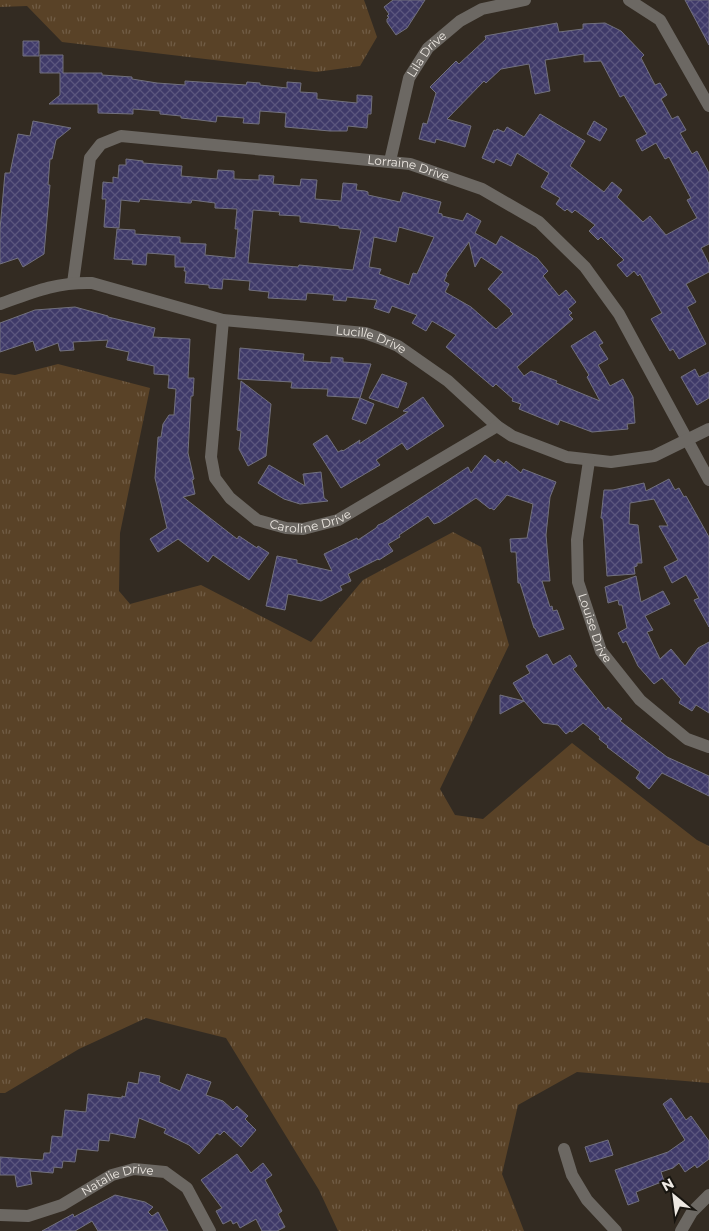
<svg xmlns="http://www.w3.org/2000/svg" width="709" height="1231" font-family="Montserrat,sans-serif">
<defs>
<pattern id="grass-tufts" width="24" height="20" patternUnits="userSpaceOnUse" patternTransform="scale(1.25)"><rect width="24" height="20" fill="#594227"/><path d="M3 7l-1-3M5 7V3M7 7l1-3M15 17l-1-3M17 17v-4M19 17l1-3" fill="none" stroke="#715d46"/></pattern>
<pattern id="building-cross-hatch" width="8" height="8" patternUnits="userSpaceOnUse" patternTransform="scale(1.25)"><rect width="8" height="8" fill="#3f3a69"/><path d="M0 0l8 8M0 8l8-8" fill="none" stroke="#5b567e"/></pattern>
</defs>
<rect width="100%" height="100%" fill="#332b22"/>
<path fill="url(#grass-tufts)" d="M0,0H364L377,37L360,66L316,72L62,42L27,6L0,7Z
M58,364L150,388L120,533L119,591L130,604L201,585L311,642L363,580L453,532L481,547L509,645L440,789L455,815L483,819L572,743L697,840L709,846V1083L577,1072L518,1105L502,1174L524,1231H338L319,1190L226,1038L146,1018L79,1049L5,1093H0V373L15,375Z"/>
<path fill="url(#building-cross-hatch)" stroke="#72717e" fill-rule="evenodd" d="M393,0H425L407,28L396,35L387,22V19L389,17L387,16L389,14L384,7Z
M685,0H709V45Z
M557,23L559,32L583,29V24L605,23L621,31L644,55L641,58L655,85L660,83L667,95L661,99L672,119L678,116L686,130L680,133L692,154L697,151L709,173V244L701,248L709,264V272L686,284L696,302L687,307L706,344L679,359L673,349L670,351L651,319L662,313L640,274L638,276L634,271L627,277L617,265L624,260L601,237L598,240L589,231L595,225L575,210L572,213L567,209L565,211L556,204L560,198L541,187L549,173L517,153L511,166L496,159L494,163L482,158L494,130L496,131L497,129L504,132L507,127L524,137L540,114L585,141L570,166L604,192L612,182L622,190L617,197L643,222L650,216L666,235L697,218L687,200L691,198L669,157L665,159L656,143L642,151L636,140L647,134L624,95L620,97L601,61L584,62V54L545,60L550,91L535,94L529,64L501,69L486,83L484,81L447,119L471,126L465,147L436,139L435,143L419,139L423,123L427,124L436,93L430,87L456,61L459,64L486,39L485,36Z
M23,41H39V56H23Z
M40,55H63V73H102V75L132,77V79L157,83L185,85V81L246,85L247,82L260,83V85L287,88V82L301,83L300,92L317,93V99L357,103V95L372,96L371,114H368L367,128L348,126L347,131H330L285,127L286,113L260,111L259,124L243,123L244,118L217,116L216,122L200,120L181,118V116L160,114V111L133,109V114L98,113V104H49L60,95V73H40Z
M33,121L71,128L56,140L52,159H50L48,185H50L44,254L23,267L18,258L0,264V229L5,173H10L18,134L30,136Z
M594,121L607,129L600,141L587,134Z
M126,159L143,161V163L182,166L181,176L217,179L218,170L234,171V179L259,180V175L274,176L273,184L300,186L301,179L317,180L315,199L341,201L343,183L357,184L356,190L365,191L368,192V195L400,202L403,192L441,202L438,213L442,214V216L463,221L467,213L481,221L475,233L496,245L501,236L537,258L548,271L543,276L559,296L566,290L576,302L568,309L572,313L569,315L573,319L517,367L524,376L531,371L557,381L556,383L600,401L587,377L589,375L571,346L595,331L603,343L599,345L608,359L598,365L610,386L623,379L633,397L635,423L627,424L628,429L592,432L560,420L558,425L519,409L521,404L512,401L513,399L496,384L493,387L446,347L456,335L432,321L426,331L412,323L417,315L392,306L389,313L374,308L377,300L347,297L346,301L333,300L334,295L307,293L306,300L268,298L269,292L249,290L250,281L223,279L222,289L209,288V285L185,283L186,271H184L185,267H175V255L147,253L146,265L132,264L133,260L114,259L117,229L135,230V234L180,237V243L206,244L205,255L235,258L238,229H235L237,209L215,208V203L192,200L191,203H189L140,199L139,202L121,200L119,228L104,227L106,199H102L103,182L113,183V177L118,178L119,165H126ZM253,210L280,212L279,215L300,216V222L339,226V228L361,230L353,270L299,265L298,267L248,263ZM399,227L434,237L417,274L413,273L409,285L379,274L381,269L369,267L374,237L396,242ZM469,242L475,267L481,257L503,272L488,289L511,310L510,311L513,314L496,329L471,307L445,292L449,284L444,281L447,275L446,274Z
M75,307L108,316V317L155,328L153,337L190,339L188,378H194L193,396H191L188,453L194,479L192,480L195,494L183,497L237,539L239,536L257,548L258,546L269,553L249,580L213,555L208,562L178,539L158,552L150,539L167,528L155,478L158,437H161L163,424L169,415H174L176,389L168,388L169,375L154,374V366L127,360L129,352L106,347L108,340L73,342L74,350L60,351L58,343L36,351L33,341L0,352V323L35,310Z
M240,348L304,354L303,361L331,363V357L343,358V362L371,364L360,398L327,396L328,389L291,388L292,382L238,379Z
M695,369L699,377L709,372V398L697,405L681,377Z
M382,374L407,383L398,408L369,398Z
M241,381L271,404L266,456L248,466L239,449L241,431L237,430Z
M423,397L444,426L407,450L402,443L376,460L380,465L341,488L313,444L327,435L338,452L342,450L343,451L360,440L359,444L408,412L403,411Z
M360,398L374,404L366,424L352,419Z
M485,455L495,463L498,459L504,464L506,461L521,473L523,469L556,482L550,497L546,535L550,581H542L550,607L552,606L553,611L557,610L564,629L539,637L535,628H534L520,583H518L516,552H511L510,539L527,538L533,504L507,495L494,510L491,508L490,509L476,498L440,522L434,524L428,516L399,535L400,537L388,544L393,551L379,560L378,559L348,574L351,581L340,586L342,590L321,601L288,594L285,610L266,606L277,556L297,560V563L332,571L324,554L357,538L358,540L376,528L378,525L383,523L468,467L471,473Z
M269,465L305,486L303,474L321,472L324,498L328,501L300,504L284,499L258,483Z
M669,479L675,490L679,488L684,497L686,496L709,537V627L694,600L699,598L686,575L672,583L664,567L678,560L659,526H668L654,499L630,503L629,524L638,525L642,563H637V566L634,567L635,574L607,576L603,519L601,518L604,490H613L644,483L646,491Z
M636,576L641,602L663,591L670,604L645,616L653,630L647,632L660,659L671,649L685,666L698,648L709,642V713L696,705L692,711L679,703L681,699L662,678L654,684L638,666L626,641L623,643L618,633L627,628L622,605H619L618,600L608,603L605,587Z
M547,654L553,665L570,655L577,666L573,669L606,710L608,707L622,719L620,721L667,757L709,776V796L662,773L649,789L636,778L640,772L607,747L608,746L599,739L600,737L583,723L572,732L570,731L566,734L558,725L543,723L524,701L513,683L530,673L526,666Z
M500,695L524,701L500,714Z
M140,1072L160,1076L159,1082L180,1091L187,1074L211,1082L206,1095L223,1101L233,1110L237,1106L248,1116L245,1119L256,1130L241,1147L224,1131L220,1135L217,1133L199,1154L189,1145L164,1133L166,1129L139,1118L135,1138L110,1133L109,1141L99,1140L98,1151L77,1149L75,1162L63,1161L62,1168L54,1167L53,1173L30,1171L32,1184L17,1187L15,1175H0V1157L43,1160L44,1153H50L52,1136L62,1137L65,1110L86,1112L88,1094L122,1098V1096L125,1097L128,1082L138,1084Z
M671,1098L686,1120L691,1116L709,1141V1159L697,1168L695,1165L685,1172L679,1163L673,1168L661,1172L664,1181L636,1192L639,1201L628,1205L615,1170L668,1152L685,1140L663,1104Z
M608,1140L613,1155L590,1162L585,1147Z
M237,1154L251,1173L263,1163L272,1175L265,1180L282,1211L278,1214L285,1227L277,1231H262L256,1219L240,1228L237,1222L233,1224L231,1220L223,1224L216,1211L222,1208L201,1180Z
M115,1195L145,1202L153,1207L148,1212L152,1216L158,1212L168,1231H98L92,1221L75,1231H42L73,1214L74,1217Z"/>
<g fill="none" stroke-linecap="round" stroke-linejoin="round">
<g stroke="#6c6863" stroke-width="12">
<path d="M629,0L660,20L709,106"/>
<path id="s1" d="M390,161L409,78L428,48L460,21L482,9L525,0"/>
<path id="s2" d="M73,283L90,158L101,144L121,136L410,164L482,189L539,222L585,267L619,314L709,480"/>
<path id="s3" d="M0,304C33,292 56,282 92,283L223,320L365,333L379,338L398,346L448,381L497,426L512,436L567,457L611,462L654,456L709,429"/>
<path id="s4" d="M223,320L211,457L215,478L230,498L257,520L286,528L303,529L338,520L497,426"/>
<path id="s5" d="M589,461L577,540L578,582L601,651L640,700L687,739L709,747"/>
<path d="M564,1149L572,1175L587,1200L616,1231"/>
<path id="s6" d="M0,1215L28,1216L62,1205L112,1175L134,1169L165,1172L187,1188L210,1231"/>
<path d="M681,1231L692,1212L709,1195"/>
</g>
</g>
<g text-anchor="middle" stroke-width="4" stroke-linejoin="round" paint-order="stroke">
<g font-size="12" fill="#ede8e2" stroke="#181510">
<text dy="4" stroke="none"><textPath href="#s1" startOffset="115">Lila Drive</textPath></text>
<text dy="4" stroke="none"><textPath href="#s2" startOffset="455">Lorraine Drive</textPath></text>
<text dy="4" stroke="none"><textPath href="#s3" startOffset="381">Lucille Drive</textPath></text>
<text dy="4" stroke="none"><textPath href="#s4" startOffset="274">Caroline Drive</textPath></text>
<text dy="4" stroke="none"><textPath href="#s5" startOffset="171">Louise Drive</textPath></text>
<text dy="4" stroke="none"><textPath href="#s6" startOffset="126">Natalie Drive</textPath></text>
</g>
</g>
<g transform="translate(674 1196) rotate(331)" stroke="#181510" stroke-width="4" paint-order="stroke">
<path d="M0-4L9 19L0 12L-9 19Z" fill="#ede8e2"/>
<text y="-8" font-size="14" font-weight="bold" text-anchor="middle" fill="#ede8e2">N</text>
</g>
</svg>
